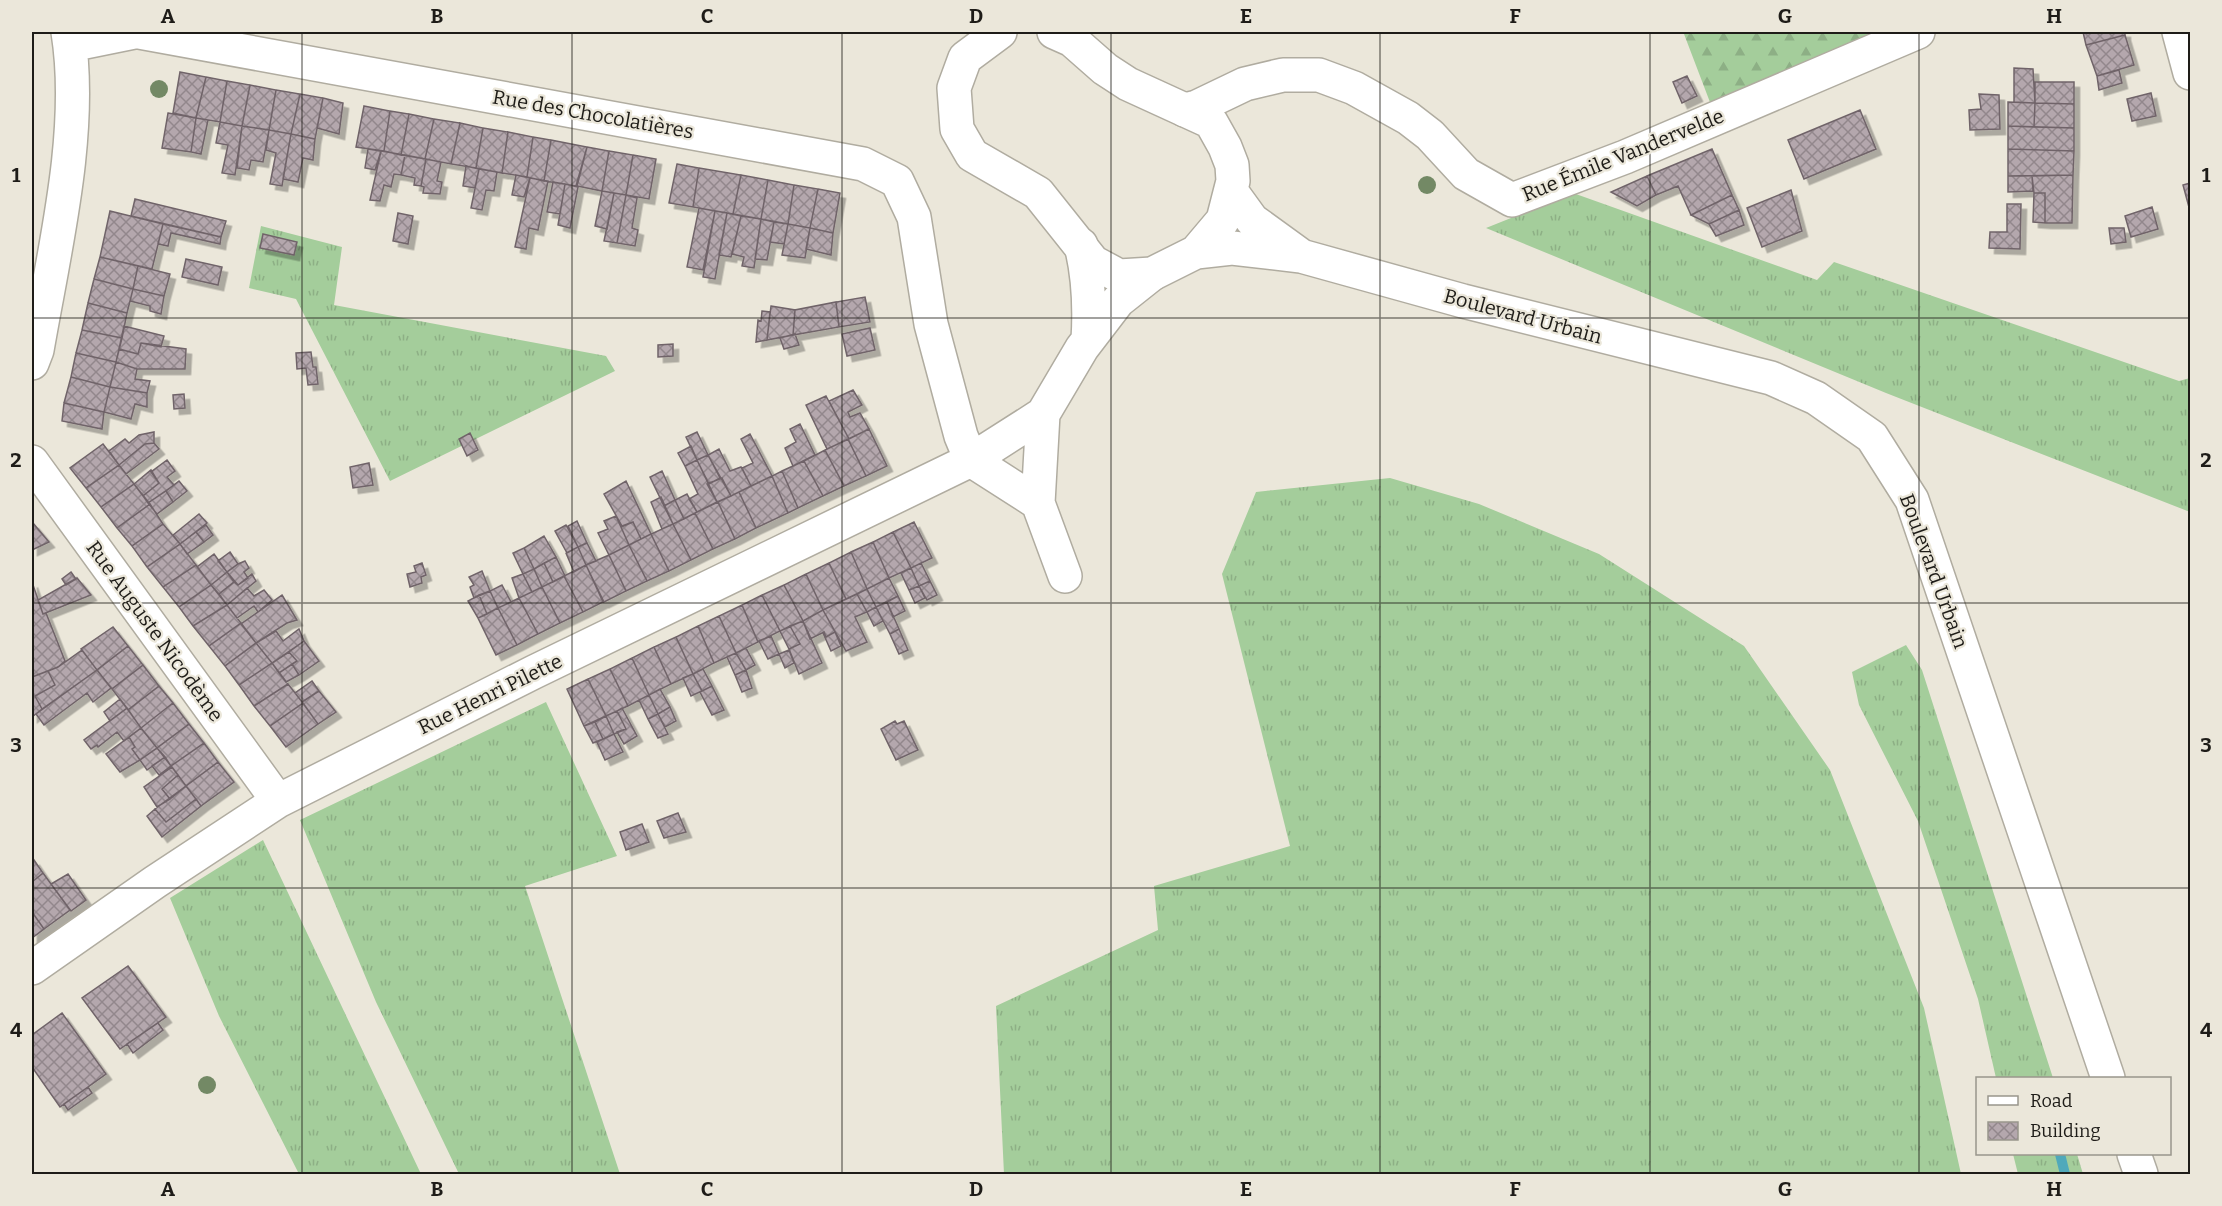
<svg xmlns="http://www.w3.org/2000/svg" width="2222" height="1206" font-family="Bitter,serif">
<defs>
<pattern id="grass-tufts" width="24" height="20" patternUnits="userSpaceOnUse" patternTransform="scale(1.5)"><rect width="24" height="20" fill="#a4cd9b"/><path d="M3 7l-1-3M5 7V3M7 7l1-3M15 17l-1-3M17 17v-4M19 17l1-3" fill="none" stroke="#8daf85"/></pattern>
<pattern id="forest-firs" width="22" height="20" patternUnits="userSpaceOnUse" patternTransform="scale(1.5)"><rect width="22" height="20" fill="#a4cd9b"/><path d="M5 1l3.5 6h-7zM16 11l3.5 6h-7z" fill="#8daf85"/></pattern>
<pattern id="building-cross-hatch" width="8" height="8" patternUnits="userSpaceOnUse" patternTransform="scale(1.5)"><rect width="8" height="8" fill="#b4a7ad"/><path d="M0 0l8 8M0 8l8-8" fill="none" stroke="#92878c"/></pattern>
<filter id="shadow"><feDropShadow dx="5.5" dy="5.5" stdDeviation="0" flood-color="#0004"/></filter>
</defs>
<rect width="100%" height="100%" fill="#ebe7da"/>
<path fill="url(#grass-tufts)" d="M1573,193L1817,280L1834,262L2179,381L2190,378V512L1886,393L1486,228Z
M261,226L342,247L334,305L606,356L615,371L390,481L296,299L249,288Z
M1390,478L1479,504L1599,554L1744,646L1830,770L1924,1008L1961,1174H1004L996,1006L1158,930L1154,886L1290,846L1222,574L1256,492Z
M1906,645L1922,670L2053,1078H1996L1978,999L1918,821L1859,705L1852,672Z
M546,702L617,856L525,886L620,1174H459L376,1002L300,820Z
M263,840L421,1174H299L219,1016L170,898Z
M2013,1154H2077L2083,1174H2018Z"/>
<path fill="url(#forest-firs)" d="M1678,32H1918L1716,118L1684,34Z"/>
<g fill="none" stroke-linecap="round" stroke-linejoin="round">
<path stroke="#50a9bb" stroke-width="10" d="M2060,1154L2065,1174"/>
</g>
<path fill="url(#building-cross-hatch)" stroke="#706469" stroke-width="1.5" filter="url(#shadow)" d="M2083,32H2125V35L2086,45Z
M2125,35L2134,65L2097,76L2086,45Z
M2014,68L2033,69L2035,103L2014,102Z
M2119,70L2122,83L2099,90L2097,76Z
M180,72L206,77L196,118L173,113Z
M1687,76L1697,96L1682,103L1673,82Z
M206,77L227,81L220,122L196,118Z
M227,81L250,85L242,126L220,122Z
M2035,82H2074V104L2035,103Z
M250,85L276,90L269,130L242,126Z
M276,90L300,94L291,134L269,130Z
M2151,93L2156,116L2132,121L2127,99Z
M300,94L323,98L315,139L291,134Z
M1979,94L1999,95L2000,129L1970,130L1969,110L1981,109Z
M323,98L343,103L339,134L317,128Z
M2008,102L2035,103L2034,127L2008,126Z
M2035,103L2074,104V128L2034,127Z
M364,106L390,111L384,151L356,147Z
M1860,110L1876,149L1804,179L1788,140Z
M390,111L409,114L401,155L384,151Z
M168,113L196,118L191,152L162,148Z
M409,114L434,119L425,159L401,155Z
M196,118L208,120L201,154L191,152Z
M434,119L460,123L451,164L425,159Z
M220,122L242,126L235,175L222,173L228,145L216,143Z
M460,123L483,128L476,168L451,164Z
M242,126L269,130L263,162L251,160L249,170L237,168Z
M2008,126L2074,128V151L2008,149Z
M483,128L508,132L502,173L476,168Z
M269,130L291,134L282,186L270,184L276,153L266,150Z
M508,132L533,137L527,177L502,173Z
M291,134L315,139L313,160L303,158L298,182L283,179Z
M533,137L551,140L544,181L527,177Z
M551,140L587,147L576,186L544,181Z
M587,147L609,151L602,191L577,186Z
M368,149L381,151L375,170L365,168Z
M1712,149L1732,195L1691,215L1678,186L1656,195L1647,176Z
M2008,149L2074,151L2073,175L2008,176Z
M381,151L405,155L401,175L394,174L391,187L384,185L380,201L370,200Z
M609,151L633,155L626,195L602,191Z
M405,155L426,159L421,186L414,185L415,178L401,175Z
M633,155L656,159L649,199L626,195Z
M426,159L441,162L437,181L442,182L440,194L423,193L424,187L421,186Z
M677,164L699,168L693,207L669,203Z
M466,166L479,169L475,188L463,186Z
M699,168L741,175L733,214L693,207Z
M479,169L497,172L494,191L486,190L482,210L471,208Z
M516,175L530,178L524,197L512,195Z
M741,175L768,180L761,219L733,214Z
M2073,175L2072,223H2045V193H2034L2032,176Z
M1647,176L1656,195L1637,206L1611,192Z
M2008,176H2032L2033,191L2008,192Z
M530,178L548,181L538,230L529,228L526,249L515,247Z
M768,180L794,185L788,224L761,219Z
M553,182L565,184L560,214L547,212Z
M2190,183V211L2183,185Z
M565,184L578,187L570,228L558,225Z
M794,185L818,189L810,228L788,224Z
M818,189L840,193L833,233L810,228Z
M1791,190L1802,231L1762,247L1747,208Z
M602,191L614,193L607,229L595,226Z
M614,193L626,195L617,243L604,241Z
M2034,193H2045V223L2033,222Z
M626,195L637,198L632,228L638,230L635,246L617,243Z
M1732,195L1739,210L1709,224L1691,215Z
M135,199L226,221L221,237L131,216Z
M2007,204H2021L2020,249L1989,248L1990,232H2007Z
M2152,207L2158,229L2131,237L2125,216Z
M699,208L715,211L703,270L687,267Z
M1739,210L1744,225L1716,236L1709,224Z
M110,211L163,224L152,269L100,257Z
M715,211L727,213L715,279L703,277Z
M398,213L413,216L408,244L393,241Z
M727,213L741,216L731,257L719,255Z
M741,216L761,219L754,268L742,266L744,257L732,254Z
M761,219L774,222L767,260L755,259Z
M774,222L788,224L784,244L770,242Z
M163,224L221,237L220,244L171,233L168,246L158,244Z
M788,224L810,228L805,258L782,255Z
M810,228L833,233L831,255L806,249Z
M2109,228H2124L2126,242L2111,244Z
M263,234L297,242L294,255L260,248Z
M100,257L138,266L133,289L94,279Z
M186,259L222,267L218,285L182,277Z
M138,266L170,274L164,296L133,289Z
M94,279L133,289L127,313L88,303Z
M133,289L164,296L161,314L150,311V306L130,301Z
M865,297L870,322L839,327L836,302Z
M836,302L839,327L793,335L795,310Z
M88,303L127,313L122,338L82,330Z
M771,306L795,310L793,335L767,340Z
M762,311L770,312L767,340L756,342L758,320L761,321Z
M124,326L164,336L161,347L141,343L138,354L119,349Z
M870,328L875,350L847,356L842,334Z
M82,330L122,338L116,362L76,353Z
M795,334L799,345L784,349L780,338Z
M141,343L186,349L185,369H137L116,362L119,349L138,354Z
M673,344V356L658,357V345Z
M311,352L313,367H316L318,384L308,385L306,368L297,369L296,353Z
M76,353L116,362L110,387L71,377Z
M116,362L137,369L135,379L150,381L147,393L110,387Z
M71,377L110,387L104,412L64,403Z
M110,387L147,393V407L135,404L131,419L104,412Z
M853,390L862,405L848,412L850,417L860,413L869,429L849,439L829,401Z
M184,394L185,408L174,409L173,395Z
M826,396L849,439L827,449L806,405Z
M64,403L104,412L102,429L62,421Z
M800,424L815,455L793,466L785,448L796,442L790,429Z
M869,429L887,466L866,476L848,439Z
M154,432V443L145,444L119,465L109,451L125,439L129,443L139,435Z
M697,432L708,455L697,460L686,437Z
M470,433L478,450L467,456L459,439Z
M750,434L772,476L751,486L742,468L753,463L741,439Z
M848,439L866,476L844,486L825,450Z
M154,443L159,449L126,474L119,465L145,444Z
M103,444L119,465L86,488L70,468Z
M691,446L697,460L685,466L678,453Z
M719,449L730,471L741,467L751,486L731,496L708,455Z
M825,450L844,486L823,496L804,461Z
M708,455L720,478L709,484L697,460Z
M167,460L175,471L167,477L174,485L148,503L143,496L159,483L151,472Z
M697,460L717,502L697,512L689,499L698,494L685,466Z
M804,461L823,496L798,508L782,471Z
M369,463L373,485L353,488L350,467Z
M119,465L134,484L101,507L86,488Z
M151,470L159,483L143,496L134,484Z
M662,471L675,500L664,506L650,477Z
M782,471L798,508L788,513L772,476Z
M772,476L788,513L756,528L739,492Z
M722,478L731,496L717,502L707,484Z
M179,481L187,491L173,502L166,491Z
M626,481L651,534L641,539L633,522L622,526L604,494Z
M134,484L150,504L117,528L101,507Z
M166,491L173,502L157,514L148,503Z
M739,492L756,528L735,539L718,502Z
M687,494L697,512L684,519L675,500Z
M661,497L673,524L662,529L651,502Z
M675,500L684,519L673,524L664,506Z
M718,502L735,539L713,549L695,513Z
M150,504L163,524L132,546L117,528Z
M695,513L713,549L691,560L673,524Z
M199,514L207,523L180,544L173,535Z
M616,516L629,545L609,555L598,533L608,529L604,521Z
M577,521L587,543L578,547L568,526Z
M633,522L641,539L629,545L621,527Z
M914,522L932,558L911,568L893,532Z
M33,523L49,542L32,550V524Z
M163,524L180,544L147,567L132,546Z
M673,524L691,560L669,571L651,534Z
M206,525L213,535L204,542L196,532Z
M566,525L578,547L567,553L555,531Z
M196,532L204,542L187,554L180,544Z
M893,532L911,568L889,578L873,542Z
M651,534L669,571L647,581L629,545Z
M544,536L556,557L534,569L524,548Z
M873,542L889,578L867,589L851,552Z
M587,543L596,561L586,565L578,547Z
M180,544L196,565L163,587L147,567Z
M629,545L647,581L626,591L609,555Z
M578,547L586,565L574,572L566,553Z
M524,548L534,569L523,574L513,553Z
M230,552L238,564L227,572L218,561Z
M851,552L867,589L846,599L829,563Z
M214,554L227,572L211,585L197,567Z
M609,555L626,591L604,602L586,565Z
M556,557L565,576L553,582L544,563Z
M245,561L249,568L244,572L248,578L238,585L227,572L238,564Z
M422,563L426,575L421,577L422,583L410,587L407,574L416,572L414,566Z
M544,563L553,582L542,587L534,569Z
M829,563L846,599L823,610L806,574Z
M921,563L930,581L919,586L911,568Z
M196,565L211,585L179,607L163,587Z
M586,565L603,602L583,612L564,576Z
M911,568L919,586L909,590L901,573Z
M534,569L542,587L532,592L523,574Z
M482,571L490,591L474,598L470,587L474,585L469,577Z
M71,572L76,579L66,585L62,579Z
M227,572L234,582L219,594L211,585Z
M252,574L256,581L227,605L219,594L234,582L238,585Z
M523,574L532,592L519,598L512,578Z
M806,574L823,610L803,621L784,585Z
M564,576L583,612L560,623L542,587Z
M77,578L91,595L43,614L38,600Z
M889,578L898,596L876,607L867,589Z
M930,581L937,595L927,600L919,586Z
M32,582L43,614L46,613L65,661L58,667L32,677Z
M211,585L227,605L193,626L179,607Z
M502,585L511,602L498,608L490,591Z
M784,585L803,621L780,631L762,595Z
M919,586L925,598L915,603L909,590Z
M542,587L560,623L538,634L519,598Z
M247,588L254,596L264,590L272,600L258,612L254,606L237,618L227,605Z
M867,589L876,607L867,612L857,594Z
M490,591L498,608L487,614L479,595Z
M857,594L867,612L855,617L867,642L846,651L823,610Z
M282,595L297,620L287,623L256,643L241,624Z
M479,595L487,614L478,618L468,601Z
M762,595L780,631L758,642L742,605Z
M898,596L905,611L893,617L887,602Z
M519,598L538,634L517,645L498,608Z
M887,602L899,629L890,634L876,607Z
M227,605L241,623L209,646L193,626Z
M742,605L758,642L736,653L719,616Z
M876,607L883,621L874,626L867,612Z
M498,608L517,645L496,655L478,618Z
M823,610L835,632L826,637L824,632L810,639L803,621Z
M719,616L736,653L714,663L698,626Z
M803,621L822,663L799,674L789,649L800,644L790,626Z
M241,623L256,643L225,666L209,646Z
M698,626L714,663L693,674L676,637Z
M790,626L800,644L789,649L780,631Z
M113,627L128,646L97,670L81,649Z
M299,629L304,641L272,663L256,643L276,631L283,641Z
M899,629L908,650L899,654L890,634Z
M824,632L826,637L835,632L841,646L831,651L823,633Z
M771,636L779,654L768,659L759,641Z
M676,637L693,674L671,684L654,647Z
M304,641L319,661L299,675L292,664L297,661L289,652Z
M256,643L272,663L239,685L225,666Z
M128,646L143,665L112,689L97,670Z
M654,647L671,684L649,695L632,658Z
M746,648L755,665L746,670L736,653Z
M82,650L97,670L42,709L35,696L55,685L48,671L58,667Z
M789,650L794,663L785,668L779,654Z
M289,652L297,661L279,673L272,663Z
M736,653L746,670L735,675L727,657Z
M632,658L649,695L628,706L610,669Z
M272,663L288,684L254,706L239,685Z
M292,664L299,675L286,682L279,673Z
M143,665L159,686L128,710L112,689Z
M610,669L628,706L606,716L588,679Z
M703,669L712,686L702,691L693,674Z
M97,670L111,688L93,702L87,693L44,725L36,714Z
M746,670L752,688L742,692L735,675Z
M48,671L55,685L35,696L42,709L32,717V677Z
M693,674L702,691L691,696L683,678Z
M588,679L606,716L584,726L567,689Z
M312,681L319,691L302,702L295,693Z
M288,684L303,703L270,726L254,706Z
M159,686L173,703L141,728L128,710Z
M712,686L724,710L712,715L700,692Z
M660,689L670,707L658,714L649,695Z
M319,691L336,712L318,724L302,702Z
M649,695L658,714L648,719L639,700Z
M120,699L127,708L110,721L104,712Z
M173,703L189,724L157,748L141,728Z
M303,703L318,724L286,747L270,726Z
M670,707L676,721L665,727L658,714Z
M127,708L141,728L124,741L117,732L98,747L97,745L91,749L84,740Z
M622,708L637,736L624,744L617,732L626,729L617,711Z
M617,711L626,729L614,734L606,716Z
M658,714L668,734L658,738L648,719Z
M606,716L614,734L603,739L595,722Z
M895,721L897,724L904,721L918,750L896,760L881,729Z
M595,722L603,739L593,743L584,726Z
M189,724L204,743L171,766L157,748Z
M141,728L157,748L140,760L132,749L135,747L129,737Z
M614,734L623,752L605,760L597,742Z
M129,737L135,747L132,749L140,760L120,772L106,754Z
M204,743L218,762L186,786L171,766Z
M157,748L165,757L147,770L140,760Z
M165,757L171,766L159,775L152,766Z
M218,762L234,782L201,806L186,786Z
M172,767L178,775L162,789L170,799L157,807L144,787Z
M178,775L186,786L170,799L162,789Z
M186,786L196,799L166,822L155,809Z
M196,799L201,806L162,837L147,816L155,809L166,822Z
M678,813L686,832L664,838L657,821Z
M642,824L649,842L626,850L620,832Z
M34,860L43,873L32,882V862Z
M43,873L70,910L44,929L32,912V882Z
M68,874L86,900L71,911L51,884Z
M32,912L44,929L32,938Z
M128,966L166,1017L120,1049L82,998Z
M62,1013L106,1074L60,1107L32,1067V1035Z
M158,1023L163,1030L133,1053L127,1044Z
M88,1087L92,1093L68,1110L64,1104Z"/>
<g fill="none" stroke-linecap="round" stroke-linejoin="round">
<g stroke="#b0aca0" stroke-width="36">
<path id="minor" d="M2179,32L2190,73
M70,45L134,32
M1185,110L1197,107L1245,84L1283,75H1319L1354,88L1408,118L1430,135L1466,174L1512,200L1625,157L1918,32
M1081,245C1089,277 1090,308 1088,340
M32,363L37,350C54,251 84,131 68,32
M1043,414L1038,503L1065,576
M32,462L278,801
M1038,503L971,460L1043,414L1082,348L1118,301L1152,274
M32,968L155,882L278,801L534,672L971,460L961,436L931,324L914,217L897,181L863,164L139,32"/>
</g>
<g stroke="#b0aca0" stroke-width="36">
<path id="major" d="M1000,32L965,58L954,88L957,129L972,155L1038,193L1093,262L1119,276L1152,274L1196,252L1223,220L1233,181L1232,165L1225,147L1211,122L1128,84L1105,69L1072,40L1054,32
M1231,191L1252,220L1299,254
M1196,252L1232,248L1301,256L1463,301L1771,378L1816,398L1872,437L1912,500L2108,1078
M2134,1154L2141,1174"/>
</g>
<use href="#minor" stroke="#fff" stroke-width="33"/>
<use href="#major" stroke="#fff" stroke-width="33"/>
</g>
<g fill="#738965">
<circle cx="159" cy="89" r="9"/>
<circle cx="1427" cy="185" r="9"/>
<circle cx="207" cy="1085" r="9"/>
</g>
<path fill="none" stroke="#1e1c18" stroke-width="1.5" stroke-opacity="0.55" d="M302,32V1174M572,32V1174M842,32V1174M1111,32V1174M1380,32V1174M1650,32V1174M1919,32V1174M32,318H2190M32,603H2190M32,888H2190"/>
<g text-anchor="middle" stroke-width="4.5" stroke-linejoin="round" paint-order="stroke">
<g font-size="20" fill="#1e1c18" stroke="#ebe7da">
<text transform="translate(593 114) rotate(10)" y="7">Rue des Chocolatières</text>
<text transform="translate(1623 155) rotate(-22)" y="7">Rue Émile Vandervelde</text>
<text transform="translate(1523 316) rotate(15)" y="7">Boulevard Urbain</text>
<text transform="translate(1934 571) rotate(70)" y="7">Boulevard Urbain</text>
<text transform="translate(155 631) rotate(54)" y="7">Rue Auguste Nicodème</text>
<text transform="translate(490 694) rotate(-26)" y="7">Rue Henri Pilette</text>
</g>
</g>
<rect width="2222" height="1206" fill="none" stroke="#ebe7da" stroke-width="66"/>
<rect x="1976" y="1077" width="195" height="78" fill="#ebe7da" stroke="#99968c" stroke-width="1.5"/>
<rect x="1988" y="1096" width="30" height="9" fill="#ffffff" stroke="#99968c" stroke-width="1.5"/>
<text x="2030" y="1107" font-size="18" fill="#1e1c18">Road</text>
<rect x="1988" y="1122" width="30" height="18" fill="url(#building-cross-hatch)" stroke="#99968c" stroke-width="1.5"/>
<text x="2030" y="1137" font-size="18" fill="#1e1c18">Building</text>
<rect x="33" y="33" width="2156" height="1140" fill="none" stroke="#1e1c18" stroke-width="2"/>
<g font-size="20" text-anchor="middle" font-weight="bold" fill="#1e1c18">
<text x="168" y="23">A</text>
<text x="437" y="23">B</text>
<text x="707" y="23">C</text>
<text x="976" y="23">D</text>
<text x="1246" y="23">E</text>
<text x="1515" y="23">F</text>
<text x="1785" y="23">G</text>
<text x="2054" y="23">H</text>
<text x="16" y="182">1</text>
<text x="2206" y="182">1</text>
<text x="16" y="467">2</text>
<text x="2206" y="467">2</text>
<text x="16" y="752">3</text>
<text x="2206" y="752">3</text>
<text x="16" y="1037">4</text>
<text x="2206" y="1037">4</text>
<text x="168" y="1196">A</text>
<text x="437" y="1196">B</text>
<text x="707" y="1196">C</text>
<text x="976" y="1196">D</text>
<text x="1246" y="1196">E</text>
<text x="1515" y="1196">F</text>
<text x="1785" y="1196">G</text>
<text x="2054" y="1196">H</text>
</g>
</svg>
